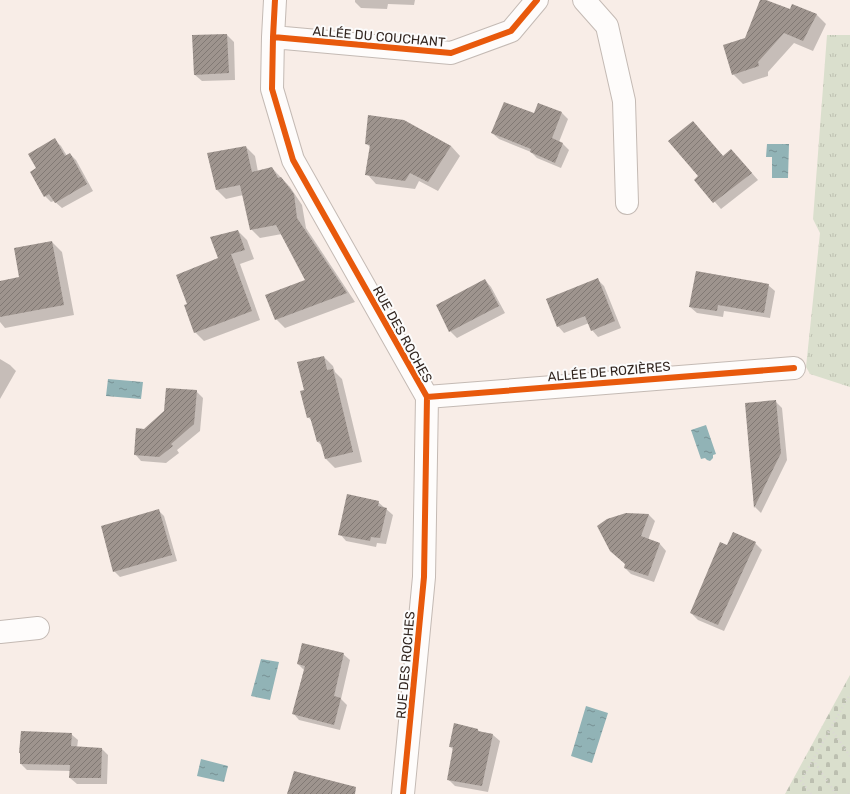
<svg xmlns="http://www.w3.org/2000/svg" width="850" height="794" font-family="Rubik,sans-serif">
<defs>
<pattern id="grass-tufts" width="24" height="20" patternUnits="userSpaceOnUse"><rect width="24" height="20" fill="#dadfcd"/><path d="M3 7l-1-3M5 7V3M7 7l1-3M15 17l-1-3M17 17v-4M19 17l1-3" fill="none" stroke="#bcbfb0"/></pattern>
<pattern id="cemetery-stones" width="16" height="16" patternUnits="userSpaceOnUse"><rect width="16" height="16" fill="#dadfcd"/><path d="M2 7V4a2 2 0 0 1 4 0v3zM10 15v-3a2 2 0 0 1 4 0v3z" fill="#bcbfb0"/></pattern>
<pattern id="water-ripples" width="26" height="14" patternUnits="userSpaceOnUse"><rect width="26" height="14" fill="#91b3b6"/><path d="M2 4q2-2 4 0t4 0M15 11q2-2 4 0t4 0" fill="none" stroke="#779194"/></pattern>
<pattern id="building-hatch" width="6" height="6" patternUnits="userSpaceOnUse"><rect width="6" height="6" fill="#9e948e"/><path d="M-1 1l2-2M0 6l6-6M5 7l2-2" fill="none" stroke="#817974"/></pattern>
</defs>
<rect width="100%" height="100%" fill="#f8ede7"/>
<path fill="url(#grass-tufts)" d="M827,35H850V387L810,374L806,367L820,233L813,219Z"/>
<path fill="url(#cemetery-stones)" d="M850,675V794H785Z"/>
<path fill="url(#water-ripples)" d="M767,144H789L788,178H772V157H766Z
M108,379L143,382L141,399L106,396Z
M706,425L716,454L713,455V458L710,461L707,460L705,458L701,459L691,430Z
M261,659L279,662L270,700L251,696Z
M586,706L608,713L592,763L571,756Z
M201,759L228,766L224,782L197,776Z"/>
<path fill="#0003" d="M355,0H415L414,5L388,4L387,9L361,8L355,2Z
M761,0L791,10L816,14L826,24L813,51L794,43L768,72V76L743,84L733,74Z
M227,35L234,42L235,80L202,81L195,75L193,36Z
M562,113L568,119L559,142L563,144L569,150L561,168L537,158L531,152L499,139L492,133L534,114Z
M404,121L451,146L460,156L438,191L419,181L415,189L376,184L367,174L371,148L366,143Z
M693,122L724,157H738L758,180L721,209L696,180L700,176Z
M55,140L61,146L67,156L70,154L76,160L93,191L62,208L54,201L51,202L45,196L37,168Z
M246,147L255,156L258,172L272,168L290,187L302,205L306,228L355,302L285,328L276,319L306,280L282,234L260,238L251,229L243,195L226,199L216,189Z
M238,231L247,240L254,259L240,264L260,320L204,341L195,332L188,304Z
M52,242L62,252L74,315L5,328L0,322V282L20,278Z
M485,280L491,287L505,313L457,338L450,331Z
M598,280L604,286L621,328L598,337L592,330L589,323L564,333L558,326Z
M768,285L775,291L770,318L724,311L723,317L697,313L690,307Z
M324,357L333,366L335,372L342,379L362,462L335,468L326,459L323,447L317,441L313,422L308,417L305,391Z
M0,359L10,365L16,371L0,399Z
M196,391L203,398L200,431L177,450L179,453L166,463L141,461L135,454L145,430Z
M775,401L782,408L787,460L761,513L755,507L746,404Z
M378,502L393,515L386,544L377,543L376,547L346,541L340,534Z
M158,510L164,516L177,561L120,577L114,571Z
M621,515H649L655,521L648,540L660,544L666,551L654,582L631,574L625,568L626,565Z
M755,543L762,550L724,631L698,620L691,613L727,547Z
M343,654L350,660L341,699L347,705L340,730L299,720L293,713L304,670L298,664Z
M478,730L480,732L493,735L500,741L488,792L455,786L448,779L454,750L450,747Z
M71,734L78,740L77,748L102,749L108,755L107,784H77L70,778L71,771L27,770L21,764Z"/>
<path fill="url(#building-hatch)" d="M760,0H766L790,9L792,4L817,14L803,41L784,33L758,62L759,66L732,75L723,45L745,38Z
M227,34L229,73L194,75L192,35Z
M504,102L534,113L538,103L562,112L552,138L563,143L555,163L530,152L531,149L491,133Z
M368,115L404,120L451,146L428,182L410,173L405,181L365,175L370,145L365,144Z
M693,121L723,156L731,149L752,173L713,203L694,180L698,176L668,141Z
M55,138L65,156L70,153L87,184L55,203L49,194L44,197L30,172L36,168L28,154Z
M246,146L252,172L272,167L278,178L281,177L294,194L297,218L347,293L275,320L265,295L305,280L276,225L250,230L240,185L216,190L207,153Z
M238,230L245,250L231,254L252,311L194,333L184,305L187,304L176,275L218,258L210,237Z
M52,241L64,305L0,317V281L19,277L14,248Z
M696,271L769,284L764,313L718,305L717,311L689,307Z
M598,278L615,321L591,331L585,316L557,327L546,299Z
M485,279L499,306L449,332L436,305Z
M324,356L327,370L333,369L353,452L325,459L320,441L317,442L310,417L307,418L300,391L304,390L297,362Z
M166,388L197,390L194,424L171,444L173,446L159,457L134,455L136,428L144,429L164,411Z
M776,400L781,453L754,508L745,403Z
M347,494L379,501L378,506L387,508L380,538L371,537L370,541L338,535Z
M159,509L172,555L113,572L101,526Z
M626,513L649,514L641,536L660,543L648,576L624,568L625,564L610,551L597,526L607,519Z
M733,532L756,542L718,625L690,613L720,542L727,545Z
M302,643L344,653L334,696L341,698L334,725L292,714L305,666L297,664Z
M454,723L478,729V731L493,734L482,786L447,780L453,747H449Z
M21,731L72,733L71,746L102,748L101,778H69L70,765L20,764V753H19Z
M294,771L356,787L355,794H287Z"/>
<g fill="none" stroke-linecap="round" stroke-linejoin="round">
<g stroke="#c4bab4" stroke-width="24">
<path id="minor" d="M275,0L273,37L272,89L293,160L427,397L424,577L403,794
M584,0L607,26L624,101L627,203
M273,37L451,53L511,31L537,0
M427,397L794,368
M0,632L38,628"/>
</g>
<path stroke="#dbd7d5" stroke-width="2.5" stroke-dasharray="1 3" stroke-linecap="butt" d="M831,729L850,756
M813,760L836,794
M811,794L801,781L850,694
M848,794L850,793"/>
<use href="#minor" stroke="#fefcfb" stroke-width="22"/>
<g stroke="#fcfcfc" stroke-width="8">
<path id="cycleway" d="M275,0L273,37L272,89L293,160L427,397L424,577L403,794
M273,37L451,53L511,31L537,0
M427,397L794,368"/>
</g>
<use href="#cycleway" stroke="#e8590c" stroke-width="6"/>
</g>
<g text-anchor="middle" stroke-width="4" stroke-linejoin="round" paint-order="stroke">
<g font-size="13" fill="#322620" stroke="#fcfcfc">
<text transform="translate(379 36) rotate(5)" y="5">ALLÉE DU COUCHANT</text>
<text transform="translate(403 334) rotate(61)" y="5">RUE DES ROCHES</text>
<text transform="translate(609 371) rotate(-5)" y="5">ALLÉE DE ROZIÈRES</text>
<text transform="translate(405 665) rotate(-85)" y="5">RUE DES ROCHES</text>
</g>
</g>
</svg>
